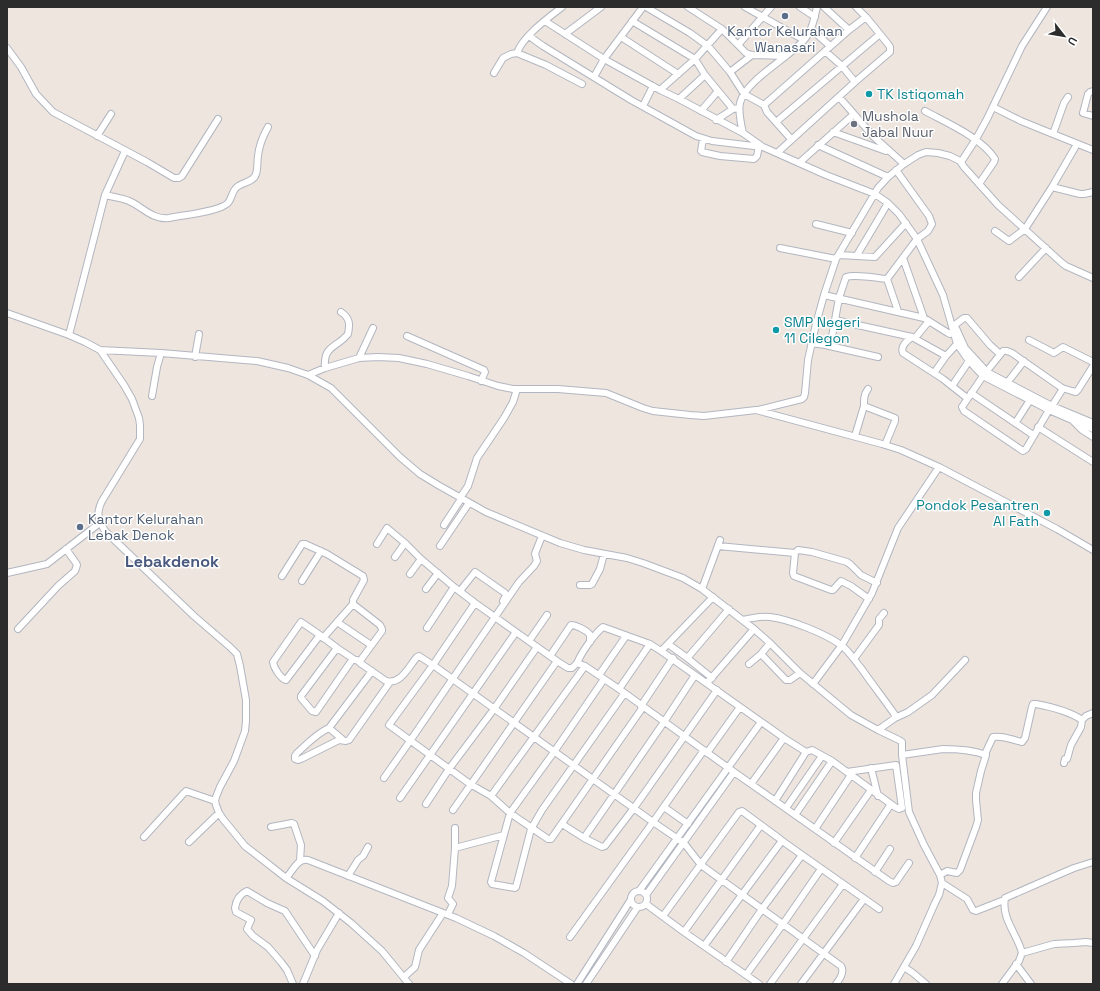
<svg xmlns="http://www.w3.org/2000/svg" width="1100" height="991" font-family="'Space Grotesk',sans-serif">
<rect width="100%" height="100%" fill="#eee5de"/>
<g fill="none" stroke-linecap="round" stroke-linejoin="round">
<g stroke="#b2b6c0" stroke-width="8">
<path id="minor" d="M646,7L690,33L708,46L730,72L744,94L764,105L767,112L791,139
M688,7L722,29L746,53L752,55L786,56
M745,7L804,40
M800,7L815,17
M824,7L849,30
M545,21L604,59L660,90L679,99L743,133L763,147L826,175L875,194L888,203L899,214L917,239L943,295L957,344L969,361L983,376L1049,410L1093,429
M632,21L695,59L705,75L733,109L739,108
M811,29L830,46
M565,34L601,7
M529,36L543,46L631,100L696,136L712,141L762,147
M621,37L678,74
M738,45L771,7
M7,48L21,67L36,94L53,112L147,162L174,178H179L182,176L218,119
M825,51L842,66L855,82
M517,53C523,36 548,18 562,7
M730,72L752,55
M494,73L503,58L511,54L517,53L546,65L582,84
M594,77L604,59L643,7
M660,90L695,59L722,29
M1093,91L1090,92L1088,94L1083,113L1093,116
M839,97L874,137L904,164
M1068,97L1064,103L1053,134L1093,150
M679,99L705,75
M764,105L849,30L866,17
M643,106L653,86
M993,107L1021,121L1053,134
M701,111L718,91
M925,111C947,123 982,138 995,159L994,162L979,184
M716,120L733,109
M776,122L880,34
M833,132L886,151
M743,133C741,124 738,112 740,103C745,81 788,58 803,41C812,32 814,19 817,7
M97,136L111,114
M703,139L701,151L702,152L720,156L754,159L757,156L759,146
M818,145L888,177
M777,153L855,82L890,52V47L888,44L866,17L856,7
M961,162L976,139L987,119L1022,46L1047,7
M799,163L854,114
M896,170L929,216L932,224L928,231L917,239L887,279L898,311
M1052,187L1080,194H1084L1093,192
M105,195C113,197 122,198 129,201C143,207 152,220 169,218C182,215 219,212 228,203C232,198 232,191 237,187C243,182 254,182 256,174C258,168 257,162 258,156C259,145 263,136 268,127
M816,224L852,233
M995,231L1009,241L1025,229L1052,187L1077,144
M780,248L836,259
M839,255L875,257L906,223
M857,255L888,203
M903,258L924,318
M1019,277L1046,248
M824,295L924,318L948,333L950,334L953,331
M7,313L69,335L85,342L100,350L124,385L132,399L139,418L140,425V439L102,501C96,513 98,519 105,531L194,616L230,647L237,654L240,666L246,700V721L245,731L241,742L234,761L220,787L216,797L215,801L216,805L219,813L223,819L245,846L258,856L286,878L323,901L351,923L382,951L409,984
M835,320L912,337L946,356
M955,326L965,348L987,372L1052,406L1093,423
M952,327L964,318H967L990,345L1000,354
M69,335L105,195L125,151
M407,336L484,370L485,372L481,381
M912,337C907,341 900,346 903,353L943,379L967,398
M915,338L929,321
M1029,340L1054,353L1063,347L1093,362
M812,343L825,345L831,342L839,298L846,277C856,274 876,278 887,279
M825,345L878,357
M100,350L161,353L257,361L288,368L308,375L331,388L400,457L420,474L438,485L486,512L560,543L584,550L627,558L643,563L683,578L702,589L754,629L770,643L800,673L851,715L878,730L899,740L902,742V755L909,812L924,845L940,875L942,883L939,895L935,903L916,946L894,984
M195,357L199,334
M359,358L373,328
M325,368C323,345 337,348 348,334C350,324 350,318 341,312
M934,373L946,356L957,344
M308,375L325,368L359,358L378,357L399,358L427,364L468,376L498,386L513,389H558L606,393L643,408L653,411L690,415L704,416L756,410L882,444L901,450L939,467L1057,529L1093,550
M1007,383L1024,361
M952,386L969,361
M868,389C864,394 864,399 864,406L895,418V421L885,445
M971,393L1033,435
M152,396L157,367L161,353
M1052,406L1062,390V388
M758,410L802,399L804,397L805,393L808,360L816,324L824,295L836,259L878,188L888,177L904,164L918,155L926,152L938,153L950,156L960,161L964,167L998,205L1062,263L1066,266L1093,278
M1049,410L1026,449L1023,451L964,411L962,407L983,376L1003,351H1007L1012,353L1062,388L1072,391L1076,392L1078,390L1093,366
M1016,422L1030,400
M1074,422L1082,430L1093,437
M1038,427L1093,462
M855,436L864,406
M460,498L468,486L477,458L504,418L513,402L517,389
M444,525L461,499
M377,544L387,528L405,543L421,559L454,587
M440,546L469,503
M718,546L795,553L798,550L812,552L847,562L851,565L861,575L877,583
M795,553L793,573L794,576L831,590H833L841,581L851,586L869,599
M395,557L405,543
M7,573L47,564L101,522
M410,574L421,559
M282,576L301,546L302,544H305L327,554L363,576L364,580L353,600V604L380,625L382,629V631L360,661V663L386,681C401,685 409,666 417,657L419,656L433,665L653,822L684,843L701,865L841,966C845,972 840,979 836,984
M302,581L321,551
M580,585H590L592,584L600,569L604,554
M426,589L438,573
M702,589L720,540
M460,591L475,572L505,593L506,595L503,601
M475,603L433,665L389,725L470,784L491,796L510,813L548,839H551L643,707
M743,620C752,618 761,616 770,617C789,619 826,634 841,645C849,651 855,661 861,668C872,684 884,699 895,715V718L878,730
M337,622L371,645
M427,628L454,587L475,603L557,661L568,668H572L577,663
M18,629L58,586L75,571L77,565L76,563L66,549
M320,635L301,622L273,662C274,668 280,678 286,680L320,635L337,648
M323,638L353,604
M529,641L547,615
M668,644L686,657L689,656L729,609
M661,651L713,597
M761,654L786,680H790L800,673
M550,656L571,625C576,625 588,631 590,635C590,637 590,641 590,642
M686,657L712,678
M854,659L876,629L879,625V619L884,613
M355,660L337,648L301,696V698L312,711L316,712L352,660H357L359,662
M749,664L761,654L770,643
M372,671L329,728C317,733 307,744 297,753L295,756V759L298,760L301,759L339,740L346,741L349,740L390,682
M599,675L626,636
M604,679L554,752L510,813L491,882L492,884L515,888L516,887L531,829L542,810L624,694
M707,683L754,629
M813,684L842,645L872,593L898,528L939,467
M619,689L650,644
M641,706L673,658
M895,718L908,712L932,695L965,660
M1082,720L1086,716L1093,713
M329,728L342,739
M806,752L784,738L661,651L650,644L603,627C595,633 582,652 578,661L577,663L585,666L619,689L734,772L889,881L893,883L896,882L909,863
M707,753L740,707
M985,754L993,737C1003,735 1013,740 1022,742L1025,738L1032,707L1033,704H1036C1052,707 1069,711 1082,720L1081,727L1071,745L1067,759H1065L1064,763
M902,755L943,749C957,749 973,750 986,755L981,771L976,793V800L978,820L976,827L960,870L957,873L947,871L940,875
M871,768L878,796
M384,778L410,741L519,582L534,566L537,561L535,554L536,551L542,536
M751,784L784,738
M491,796L585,666
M400,798L516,632
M775,801L806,752L812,750L832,761L895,807L899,809L902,808L896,765L847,772
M426,804L449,769L494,709L537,647
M664,807L688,824
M786,808L822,756
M453,810L557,661
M795,815L832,761
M562,824L584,838L664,722L695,675
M271,827L292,823L294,824L301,845L300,861
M815,829L851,775
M144,837L184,793L186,791L215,801
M584,838L602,847L605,846L634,808L717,690
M781,840L802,855
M189,842L219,813
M834,843L871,790
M455,848V828
M855,858L891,804
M875,872L890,849
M348,876L358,860L363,856L368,847
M286,878C293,871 297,858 308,860L456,918L494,936L524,953L571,984
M942,883L967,899L973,910L976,911L1004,900
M631 899a8 8 0 1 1 16 0a8 8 0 1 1-16 0Z
M639,891L761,722
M646,895L734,772
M646,904L684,932L761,825L742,811L739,812L663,916
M448,914L453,904L448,898L452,886L455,848L504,835
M684,932L704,946L781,842L780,839L761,825
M570,937L653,822L704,750
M704,946L759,984
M1022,953L1054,944L1074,943L1086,942L1093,943
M726,962L762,909L802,855L879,909
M1016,964L1031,984
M904,967L913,973L926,984
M746,975L783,924L821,869
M404,977L415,967L419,950L443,913
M293,984L287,970L281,962L268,947L253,936L247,929L251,920L236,912L235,908C236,901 240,894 247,891L267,903L285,911L315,956
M303,984L317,950L339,913
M577,984L630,901
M586,984L637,908
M770,984L843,884
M801,984L864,899
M1002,984L1019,961L1022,953C1018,935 1001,919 1005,898L1053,877L1074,868L1093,862"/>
</g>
<use href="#minor" stroke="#fff" stroke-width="6"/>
</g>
<g fill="#5c6f8a" stroke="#fff" stroke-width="1.5">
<circle cx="785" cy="16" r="4"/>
<circle cx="80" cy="527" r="4"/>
</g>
<g fill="#0f9aa8" stroke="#fff" stroke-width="1.5">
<circle cx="869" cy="94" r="4"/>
<circle cx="776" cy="330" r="4"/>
<circle cx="1047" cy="513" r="4"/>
</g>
<circle fill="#6b7280" stroke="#fff" stroke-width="1.5" cx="854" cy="124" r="4"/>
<g text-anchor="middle" stroke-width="3" stroke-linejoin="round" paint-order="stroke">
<g font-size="14" fill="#4e5e75" stroke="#fff">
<text x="785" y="36">Kantor Kelurahan<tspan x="785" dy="16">Wanasari</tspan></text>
<text x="88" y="524" text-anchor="start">Kantor Kelurahan<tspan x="88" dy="16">Lebak Denok</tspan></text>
</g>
<g font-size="14" fill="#0d838f" stroke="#fff" text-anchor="start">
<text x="877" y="99">TK Istiqomah</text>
<text x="784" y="327">SMP Negeri<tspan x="784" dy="16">11 Cilegon</tspan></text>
<text x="1039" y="510" text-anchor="end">Pondok Pesantren<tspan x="1039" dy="16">Al Fath</tspan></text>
</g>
<g font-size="14" fill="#5b616d" stroke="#fff" text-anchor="start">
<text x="862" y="121">Mushola<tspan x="862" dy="16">Jabal Nuur</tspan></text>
</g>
<g font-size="16" font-weight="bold" fill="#4a5a7f" stroke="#fff">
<text x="172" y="567">Lebakdenok</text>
</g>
</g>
<rect width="1100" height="991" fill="none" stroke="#2c2c2c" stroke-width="16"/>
<g transform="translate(1064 36) rotate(121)" stroke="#ffffff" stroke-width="3" paint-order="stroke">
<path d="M0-3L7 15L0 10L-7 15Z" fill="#2c2c2c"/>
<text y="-6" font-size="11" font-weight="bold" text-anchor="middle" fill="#2c2c2c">U</text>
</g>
</svg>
